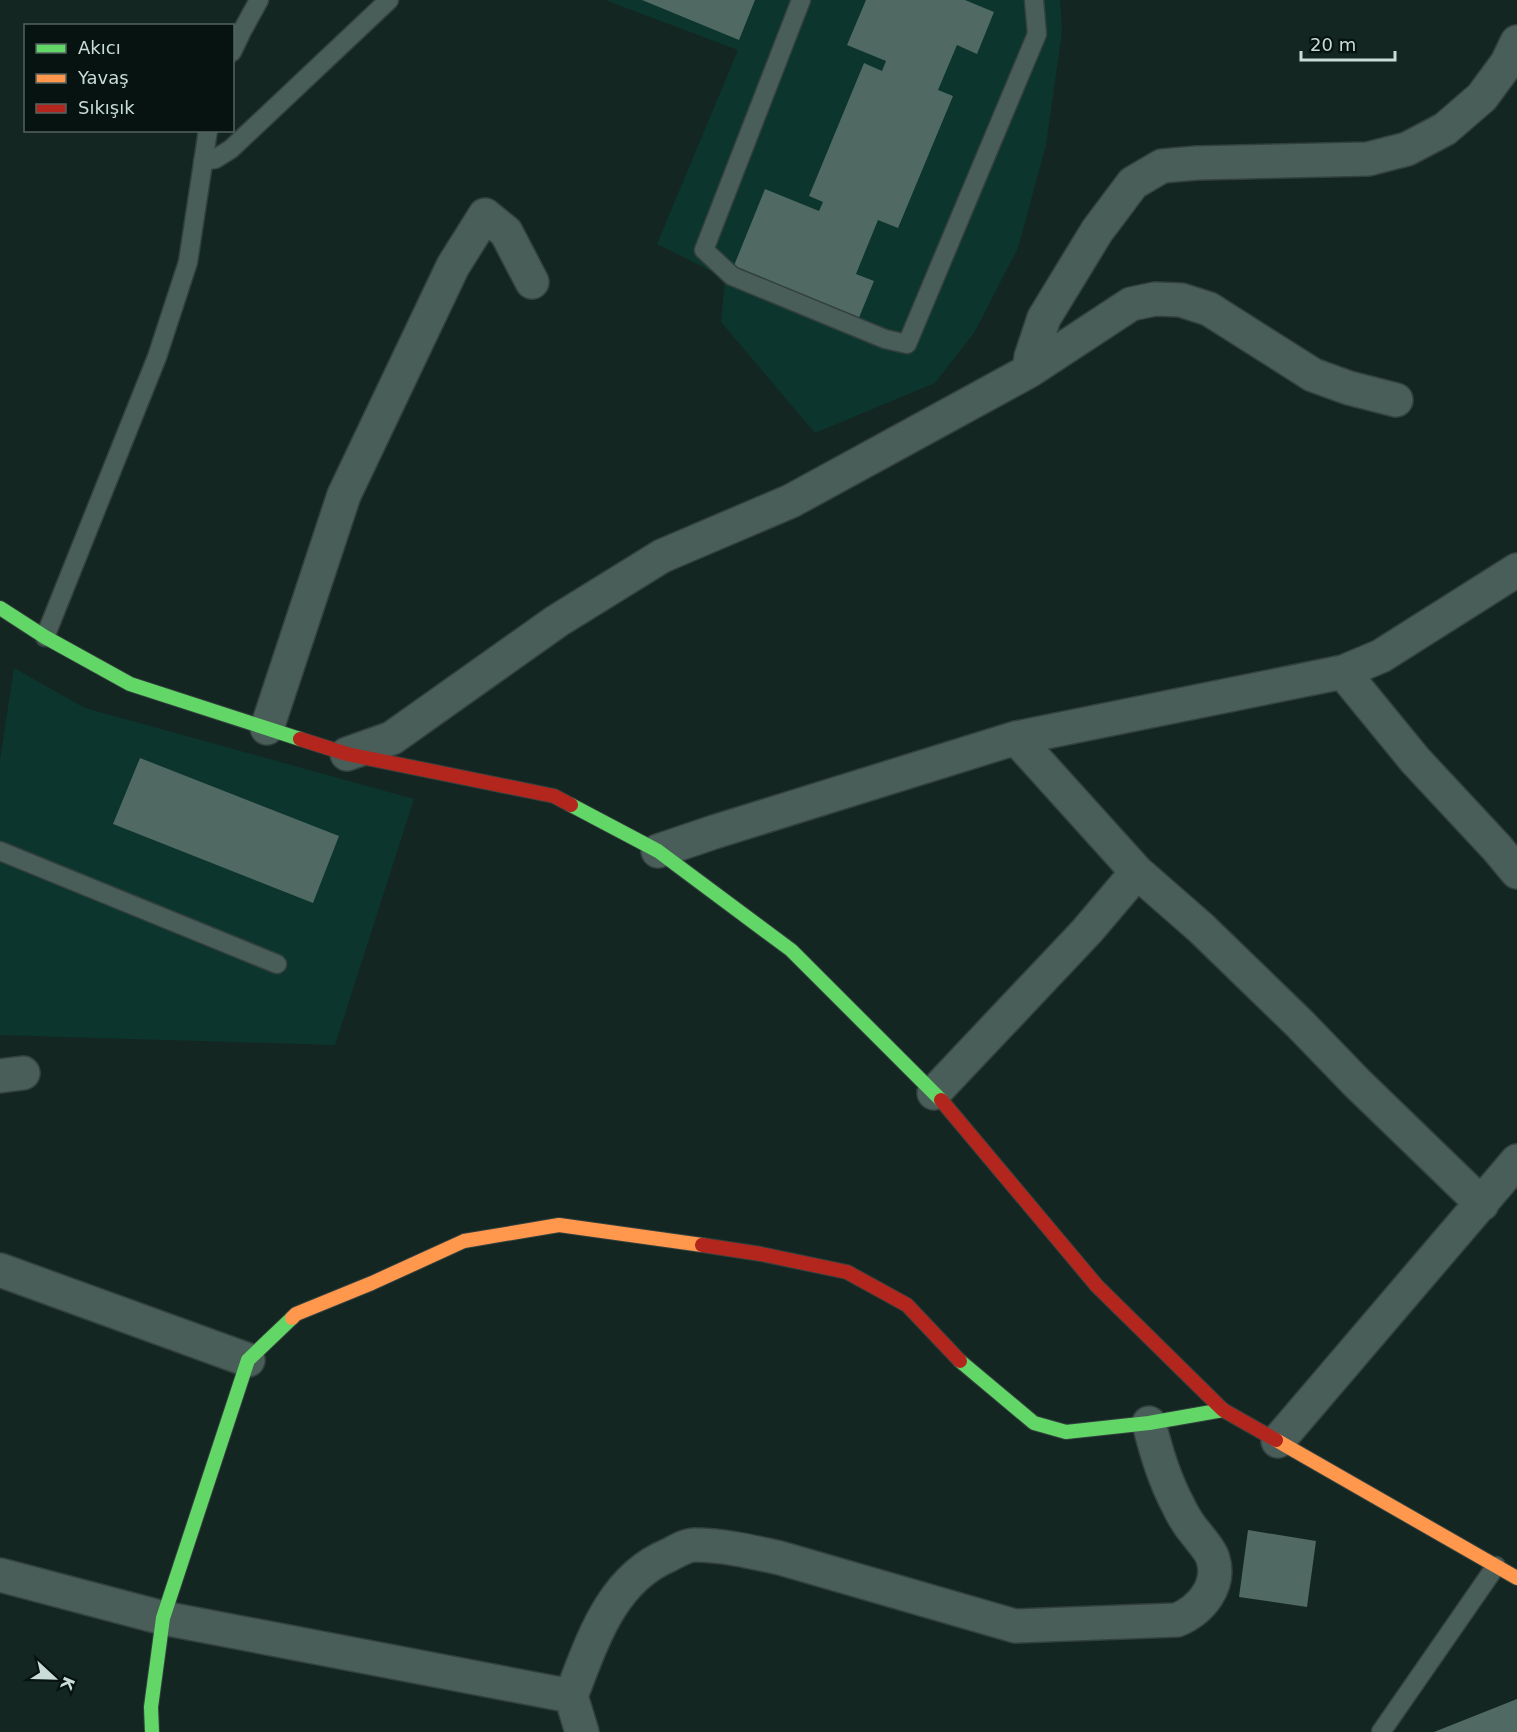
<svg xmlns="http://www.w3.org/2000/svg" width="1517" height="1732" font-family="'DejaVu Sans',sans-serif">
<rect width="100%" height="100%" fill="#142622"/>
<path fill="#0c352d" d="M605,0H1060L1062,32L1046,145L1018,248L974,333L935,383L815,433L721,322L725,278L657,244L738,50Z
M14,668L85,708L414,799L335,1045L0,1035V760Z"/>
<path fill="#506963" d="M642,0H755L739,40Z
M866,0H965L994,12L977,54L957,45L938,90L953,96L898,228L878,220L856,274L874,281L858,320L733,268L765,189L819,211L823,202L809,196L864,63L882,71L886,61L847,45Z
M140,758L339,836L313,903L113,824Z
M1248,1530L1316,1541L1307,1607L1239,1597Z
M1517,1699V1732H1434Z"/>
<g fill="none" stroke-linecap="round" stroke-linejoin="round">
<g stroke="#33413e" stroke-width="21">
<path id="lane" d="M801,0L704,250L732,276L885,339L907,344L1037,34L1034,0
M232,52L242,31L259,0
M203,161L215,159L231,149L389,0
M45,637L157,357L188,262L208,130
M0,851L277,964
M1381,1732L1496,1566"/>
</g>
<g stroke="#33413e" stroke-width="36">
<path id="street" d="M1029,371L1131,304L1155,299L1181,300L1209,309L1313,375L1349,388L1396,400
M1343,672L1415,760L1497,848L1517,872
M267,728L344,495L453,266L485,215L506,232L532,282
M1016,738L1137,872L1201,928L1300,1024L1356,1082L1482,1204
M347,754L392,738L557,621L662,556L791,501L1029,371L1031,357L1044,318L1097,231L1133,183L1162,166L1197,163L1368,159L1407,149L1445,129L1482,97L1507,63L1517,42
M658,851L714,832L1016,738L1343,672L1381,656L1517,570
M0,1076L23,1073
M934,1093L1087,931L1137,872
M0,1270L248,1360
M1278,1441L1517,1161
M0,1575L163,1618L571,1696L582,1732
M571,1696C592,1642 611,1579 669,1555C677,1551 686,1545 695,1545C723,1545 753,1552 780,1558L1015,1626L1177,1620C1201,1610 1221,1586 1213,1559C1211,1551 1203,1543 1198,1536C1190,1527 1183,1516 1178,1505C1164,1479 1156,1452 1149,1423"/>
</g>
<g stroke="#33413e" stroke-width="16">
<path id="fast" d="M0,608L45,637L130,684L300,739
M571,805L658,851L791,950L941,1100
M960,1361L1034,1423L1066,1432L1149,1423L1223,1410
M152,1732L151,1707L163,1618L248,1360L292,1318"/>
</g>
<g stroke="#33413e" stroke-width="16">
<path id="slow" d="M292,1318L296,1314L372,1283L464,1241L559,1225L702,1245
M1276,1440L1517,1578"/>
</g>
<g stroke="#33413e" stroke-width="16">
<path id="jam" d="M300,739L347,754L554,796L571,805
M941,1100L1097,1286L1223,1410L1276,1440
M702,1245L761,1254L847,1272L907,1305L960,1361"/>
</g>
<use href="#lane" stroke="#4a5e59" stroke-width="18"/>
<use href="#street" stroke="#4a5e59" stroke-width="33"/>
<use href="#fast" stroke="#63d668" stroke-width="14"/>
<use href="#slow" stroke="#ff974d" stroke-width="14"/>
<use href="#jam" stroke="#b3261e" stroke-width="14"/>
</g>
<rect x="24" y="24" width="210" height="108" fill="#061310" stroke="#546360" stroke-width="1.5"/>
<rect x="36" y="44" width="30" height="9" fill="#63d668" stroke="#546360" stroke-width="1.5"/>
<text x="78" y="54" font-size="18" fill="#cadcd7">Akıcı</text>
<rect x="36" y="74" width="30" height="9" fill="#ff974d" stroke="#546360" stroke-width="1.5"/>
<text x="78" y="84" font-size="18" fill="#cadcd7">Yavaş</text>
<rect x="36" y="104" width="30" height="9" fill="#b3261e" stroke="#546360" stroke-width="1.5"/>
<text x="78" y="114" font-size="18" fill="#cadcd7">Sıkışık</text>
<g transform="translate(54 1678) rotate(112)" stroke="#061310" stroke-width="4.5" paint-order="stroke">
<path d="M0-4.5L10 22L0 15L-10 22Z" fill="#cadcd7"/>
<text y="-9" font-size="16" font-weight="bold" text-anchor="middle" fill="#cadcd7">K</text>
</g>
<path d="M1301 51v9h94v-9" fill="none" stroke="#cadcd7" stroke-width="3"/>
<text x="1310" y="51" font-size="18" fill="#cadcd7" stroke="#061310" stroke-width="4.5" paint-order="stroke">20 m</text>
</svg>
